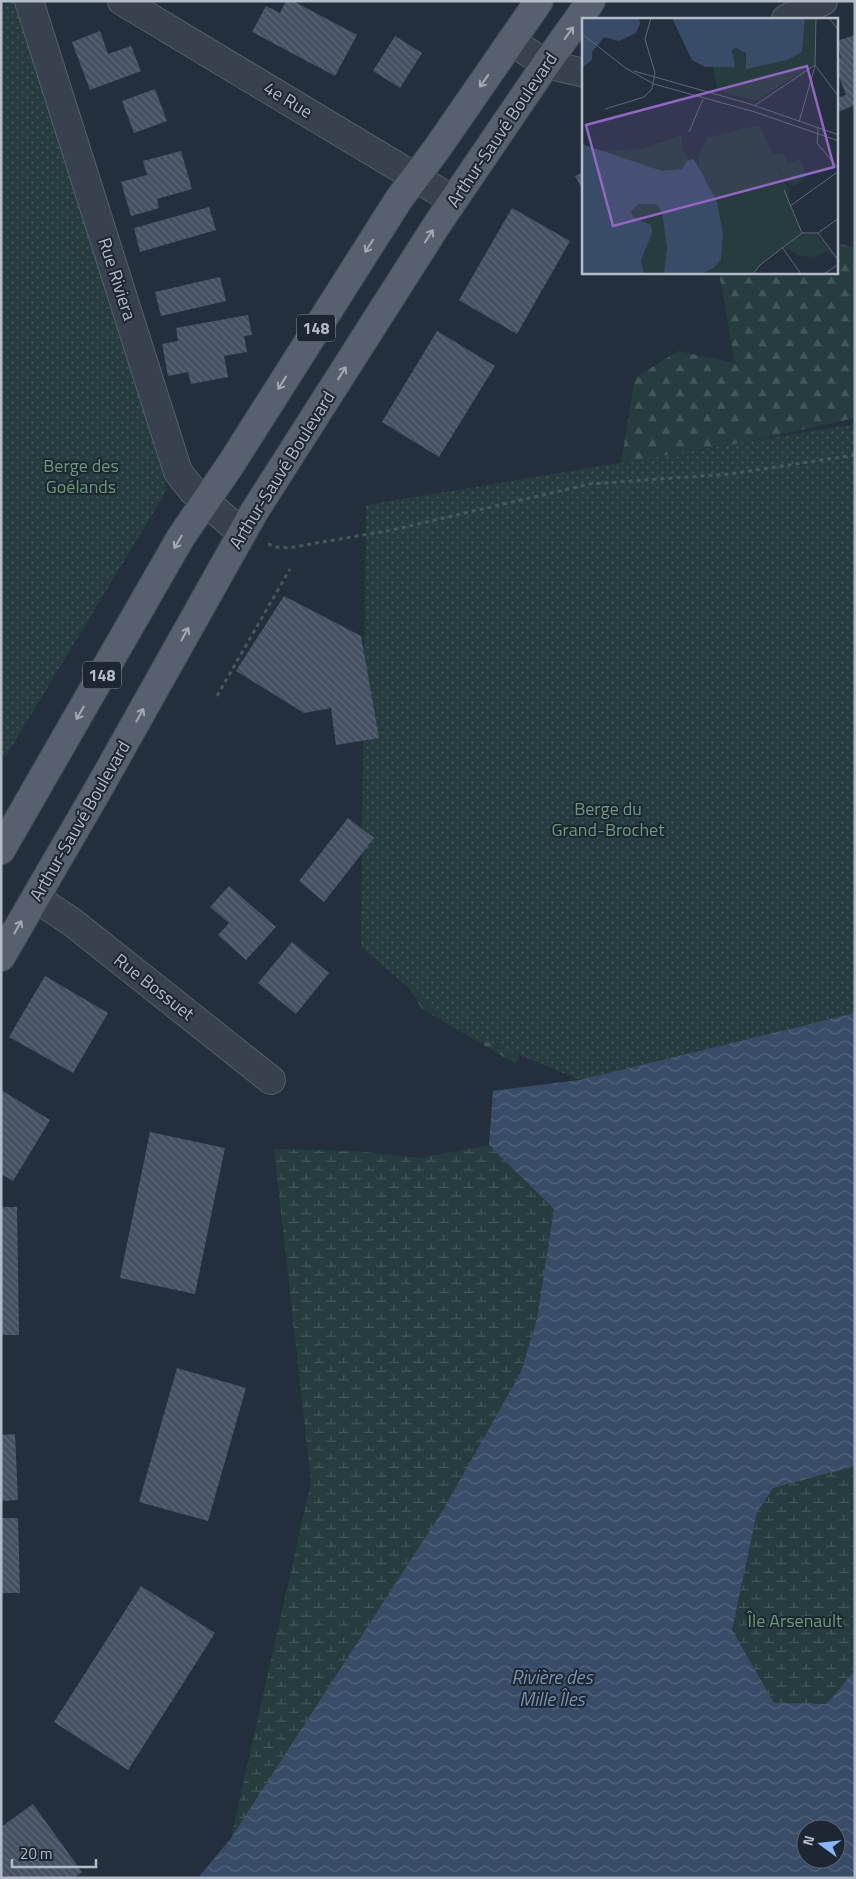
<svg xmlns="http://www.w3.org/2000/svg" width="856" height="1879" font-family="'Titillium Web',sans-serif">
<defs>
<pattern id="forest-firs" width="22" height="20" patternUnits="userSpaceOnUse" patternTransform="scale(1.25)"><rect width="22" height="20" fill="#263c3f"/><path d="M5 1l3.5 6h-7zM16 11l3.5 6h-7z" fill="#435659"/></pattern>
<pattern id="wetland-marsh" width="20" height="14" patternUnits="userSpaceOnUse" patternTransform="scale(1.25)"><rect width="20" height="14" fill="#263c3f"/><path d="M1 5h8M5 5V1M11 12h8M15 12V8" fill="none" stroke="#435659"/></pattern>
<pattern id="park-dots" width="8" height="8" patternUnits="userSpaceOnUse" patternTransform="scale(1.25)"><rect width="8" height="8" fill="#263c3f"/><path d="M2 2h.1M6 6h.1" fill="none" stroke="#435659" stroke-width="1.8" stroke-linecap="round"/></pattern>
<pattern id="water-waves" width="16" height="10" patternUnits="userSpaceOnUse" patternTransform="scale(1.25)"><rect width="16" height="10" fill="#394c67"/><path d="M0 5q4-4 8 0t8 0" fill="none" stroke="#53647b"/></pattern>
<pattern id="building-back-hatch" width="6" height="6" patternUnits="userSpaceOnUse" patternTransform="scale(1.25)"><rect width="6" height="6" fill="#455162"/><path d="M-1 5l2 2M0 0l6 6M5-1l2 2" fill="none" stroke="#5d6877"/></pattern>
</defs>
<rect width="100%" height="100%" fill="#242f3e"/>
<path fill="url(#forest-firs)" d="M837,244L855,247V418L743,443L516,1064L422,1009L376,933L387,511L621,463L635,378L678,351L735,363L719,273L837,272Z"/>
<path fill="url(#wetland-marsh)" d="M855,866V1750L231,1838L311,1482L274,1149L354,1151L421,1158L489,1145L493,1091L580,1080L638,1065Z"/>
<path fill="url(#park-dots)" d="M1,1H27L167,490L6,756H1Z
M855,424V1013L580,1080L458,1030L361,947L366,505Z"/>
<path fill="url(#water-waves)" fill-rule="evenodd" d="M855,1013V1466L773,1488L757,1512L732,1630L774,1703L827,1704L855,1670V1878H198L231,1838L443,1510L521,1372L537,1319L554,1209L489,1145L493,1091L580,1080ZM806,1829H836V1859H806Z"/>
<path fill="url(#building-back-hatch)" d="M286,1H293L357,35L335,76L252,32L266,6L280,13Z
M100,31L108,54L131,46L141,71L90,90L72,42Z
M855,35V105L838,112L837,98L846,95L837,72V59L841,58L837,41Z
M395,36L422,53L400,88L373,71Z
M155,89L167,121L134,133L122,101Z
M181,151L192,189L157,199L159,208L131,216L121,182L147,175L143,161Z
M584,172V192L575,176Z
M209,207L216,230L140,252L134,228Z
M512,208L570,241L517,334L459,300Z
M220,277L226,301L161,316L155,292Z
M248,315L252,335L244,336L247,352L224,356L228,377L191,384L188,372L168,376L162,344L178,341L176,328Z
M437,331L495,366L439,457L382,422Z
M284,596L361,636L379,738L336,745L331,708L304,713L236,671Z
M348,818L374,838L324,902L299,881Z
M229,886L276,927L246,960L218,935L229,923L210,907Z
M292,942L329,973L296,1014L258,983Z
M45,976L108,1013L73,1073L9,1037Z
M1,1090L50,1120L13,1181L1,1174Z
M150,1132L225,1148L195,1294L120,1278Z
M1,1207H17L19,1335H1Z
M177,1368L246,1388L208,1521L139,1502Z
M15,1434L18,1500L1,1501V1435Z
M1,1518H18L20,1593H1Z
M141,1586L215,1633L128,1770L54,1722Z
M33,1804L82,1872L74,1878H1V1827Z"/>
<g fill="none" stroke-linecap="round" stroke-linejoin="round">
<g stroke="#565f6c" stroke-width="30">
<path id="minor" d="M29,1L178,472L193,491L242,533
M122,1L453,200
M786,19L823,1
M511,41L546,64L584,73
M36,898L72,922L271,1080"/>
</g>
<g stroke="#414a57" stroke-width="30">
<path id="major" d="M1,850L181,537L231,464L399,199L436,150L539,1
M1,957L99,788L254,512L438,223L546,64L591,1"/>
</g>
<path stroke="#44595c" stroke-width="3" stroke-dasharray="4 4" stroke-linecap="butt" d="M268,544L277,547L288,548L392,530L590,484L730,474L855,455
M217,696L290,569"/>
<use href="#minor" stroke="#38414e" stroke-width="28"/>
<use href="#major" stroke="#56606e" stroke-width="28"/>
</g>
<defs><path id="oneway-shaft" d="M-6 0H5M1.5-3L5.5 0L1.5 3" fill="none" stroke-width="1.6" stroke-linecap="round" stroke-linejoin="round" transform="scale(1.25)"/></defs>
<g stroke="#a1aab7">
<use href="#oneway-shaft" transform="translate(569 33) rotate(-54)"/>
<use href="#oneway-shaft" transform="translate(484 81) rotate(125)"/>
<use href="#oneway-shaft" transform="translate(429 236) rotate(-57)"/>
<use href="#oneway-shaft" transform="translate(369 246) rotate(123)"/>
<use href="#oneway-shaft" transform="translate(342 373) rotate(-58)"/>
<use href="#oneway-shaft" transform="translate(282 383) rotate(122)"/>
<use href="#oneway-shaft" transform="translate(178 542) rotate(121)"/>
<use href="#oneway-shaft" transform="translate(185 634) rotate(-61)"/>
<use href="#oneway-shaft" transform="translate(80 713) rotate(120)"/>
<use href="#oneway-shaft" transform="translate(140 715) rotate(-61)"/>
<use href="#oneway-shaft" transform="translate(18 927) rotate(-60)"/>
</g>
<g text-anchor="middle" stroke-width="4" stroke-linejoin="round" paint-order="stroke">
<g fill="#1d2633" stroke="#878f9c" stroke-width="1">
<rect x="297" y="314.5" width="38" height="27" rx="4"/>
<rect x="83" y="661.5" width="38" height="27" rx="4"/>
</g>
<g font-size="16" font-weight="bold" fill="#b4bcc9">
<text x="316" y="334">148</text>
<text x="102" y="681">148</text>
</g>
<g font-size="18" fill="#b4bcc9" stroke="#1d2633">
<text transform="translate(288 100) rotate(31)" y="6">4e Rue</text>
<text transform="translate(502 130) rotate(-56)" y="6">Arthur-Sauvé Boulevard</text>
<text transform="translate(117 279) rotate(72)" y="6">Rue Riviera</text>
<text transform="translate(282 470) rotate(-58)" y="6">Arthur-Sauvé Boulevard</text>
<text transform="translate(80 821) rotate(-60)" y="6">Arthur-Sauvé Boulevard</text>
<text transform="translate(154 987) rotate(38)" y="6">Rue Bossuet</text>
</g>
<g font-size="18" fill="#6b9a76" stroke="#1d2633">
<text x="81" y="472">Berge des<tspan x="81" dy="21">Goélands</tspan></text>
<text x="608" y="815">Berge du<tspan x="608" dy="21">Grand-Brochet</tspan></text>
<text x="795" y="1627">Île Arsenault</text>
</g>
<g font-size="19" font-style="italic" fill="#7c92b1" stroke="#1d2633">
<text x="552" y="1684">Rivière des<tspan x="552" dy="22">Mille Îles</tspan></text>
</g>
</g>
<g transform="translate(582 18)">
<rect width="256" height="256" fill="#242f3e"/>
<path d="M177,110L190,136L201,135L206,146L217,141L222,150L223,160L212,168L205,166L197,150L189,152L220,216H235L256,243L244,233L232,240L216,237L202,229L116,142L120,130L127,122Z" fill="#263c3f"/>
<path d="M99,117L102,134L106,142L112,141L164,256H58L59,236L16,133L61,131Z" fill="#263c3f"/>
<path d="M223,0H234L233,47L173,83L136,73L131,49H153L150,31L162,32L164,50L220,34ZM177,107L206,171L208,188L220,215L178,247L171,256H119L133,249L116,150L118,135L125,120Z" fill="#263c3f"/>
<path d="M0,0H57L58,6L54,15L37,23L22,19L10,34V42L0,50ZM90,0H223L220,34L205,42L164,51V35L154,30L150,32L153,49H123L110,42ZM0,126L80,153L100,151L106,142L112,141L135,184L141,217L139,241L133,249L119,256H82L85,229L80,195L75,186H57L49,193L51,199L69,207L70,215L59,242L62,256H0Z" fill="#394c67"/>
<path fill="none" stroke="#5e6776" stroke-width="1" d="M247,0L257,13M0,16L45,51L72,66L173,94L257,123M233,47L257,79M52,53L168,86L257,117M172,88L233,47L234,0M23,91L62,79L70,71L73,55L63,21L69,0M217,104L233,48M236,110L235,125L257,151M107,114L121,81M202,172L220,215M208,188L257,153M220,215H236M236,215L257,243M236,215L257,200M200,229L219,256M171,256L178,247L220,215M242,256L257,246"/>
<path fill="#9266c3" fill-opacity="0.15" stroke="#9266c3" stroke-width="2.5" d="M225,48L252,149L31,208L4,107Z"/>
<rect width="256" height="256" fill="none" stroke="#b4bcc9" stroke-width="2.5"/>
</g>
<rect width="856" height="1879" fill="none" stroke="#b4bcc9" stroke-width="5"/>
<g transform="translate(821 1844) rotate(285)"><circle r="24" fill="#1d2633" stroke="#59626f"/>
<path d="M0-4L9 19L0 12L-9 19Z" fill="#8ab4f8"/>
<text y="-8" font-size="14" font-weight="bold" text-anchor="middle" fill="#b4bcc9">N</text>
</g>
<path d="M12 1859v8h84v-8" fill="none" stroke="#b4bcc9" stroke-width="2.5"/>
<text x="20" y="1859" font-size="15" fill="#b4bcc9" stroke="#1d2633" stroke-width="4" paint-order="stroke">20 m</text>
</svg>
